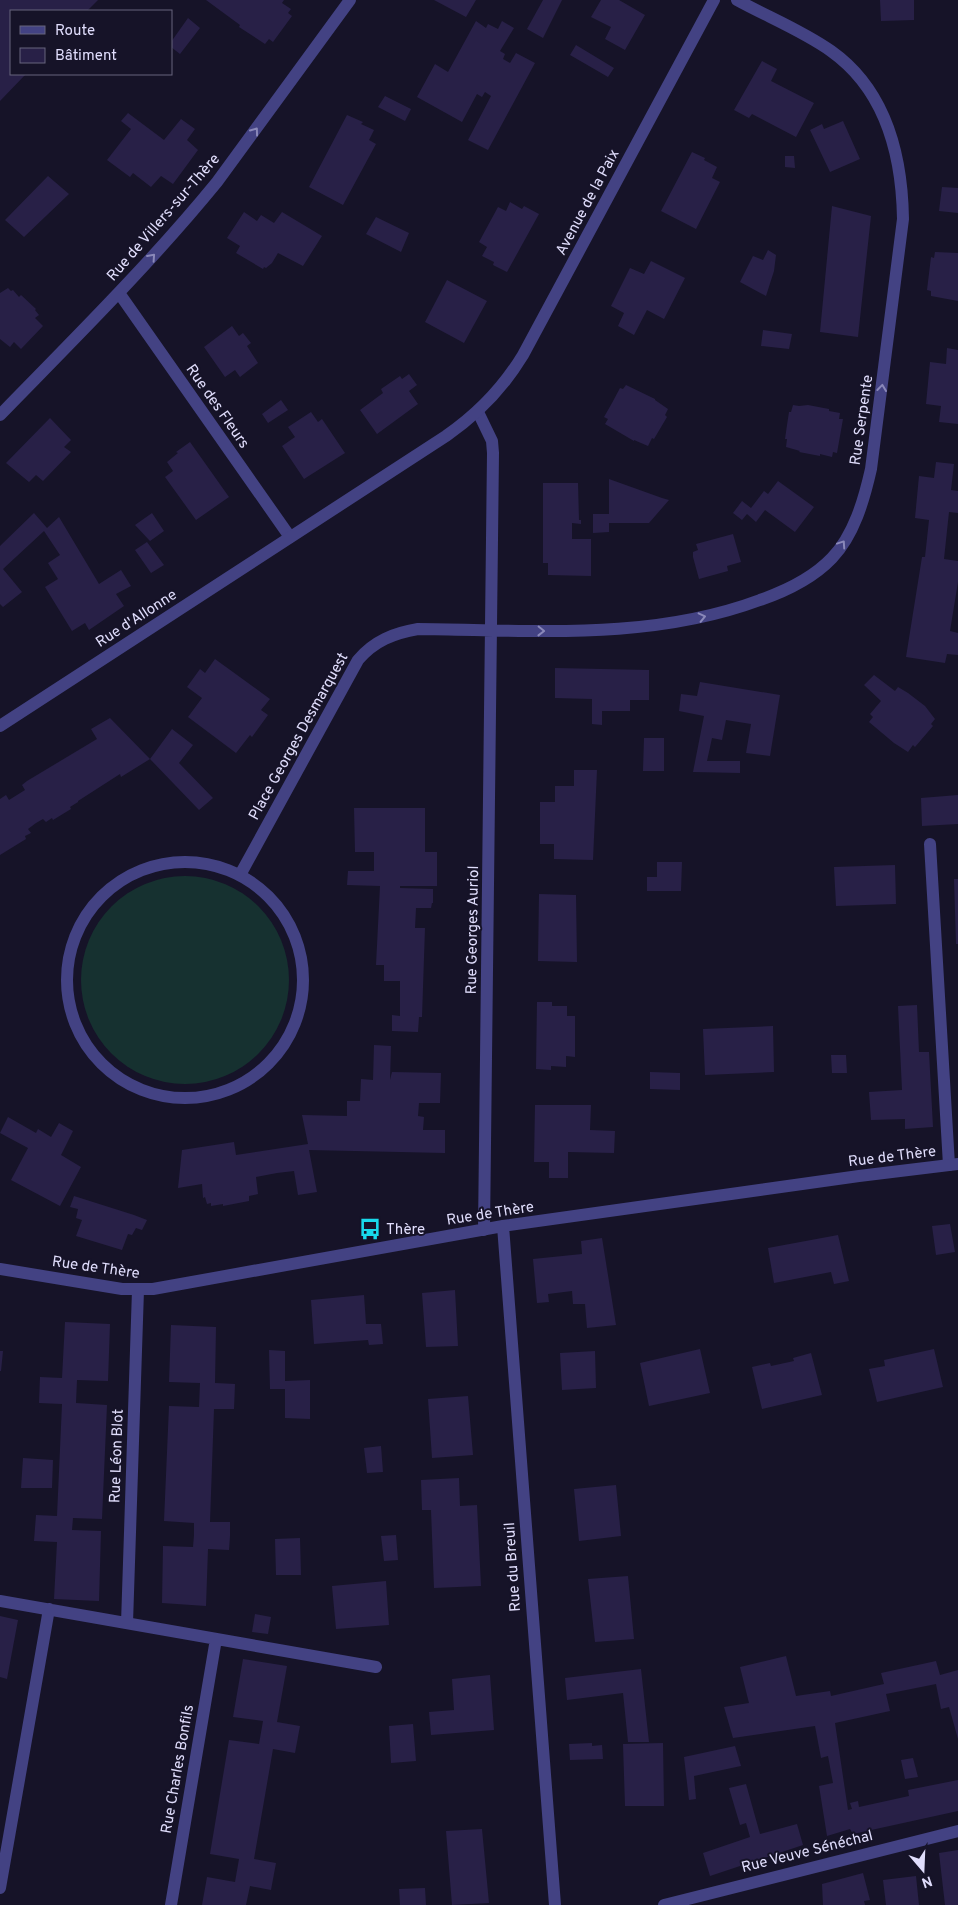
<svg xmlns="http://www.w3.org/2000/svg" width="958" height="1905" font-family="Overpass,sans-serif">
<rect width="100%" height="100%" fill="#161328"/>
<path fill="#163130" d="M81 980a104 104 0 1 1 208 0a104 104 0 1 1-208 0Z"/>
<path fill="#282047" d="M0,0H98L87,11H11V74H26L0,101Z
M206,0H284L282,3L291,9L288,13L292,16L273,42L269,39L265,44L239,27L240,25Z
M434,0H476L466,17Z
M543,0H562L543,38L527,29Z
M601,0H619L645,15L625,50L605,39L611,27L591,17Z
M880,0H914V20L881,21Z
M188,18L200,28L180,54L171,47V42Z
M476,21L486,28L488,24L498,29L502,21L514,28L500,51L505,54L503,59L510,63L516,53L535,63L488,150L468,140L491,96L485,92L482,97L477,94L462,122L417,97L435,64L448,72Z
M576,45L614,68L608,77L570,55Z
M762,61L777,69L771,81L814,103L796,137L752,114L749,118L734,110Z
M385,96L411,109L405,121L378,107Z
M128,113L164,140L181,119L195,129L187,140L198,150L173,184L161,176L151,187L133,173L130,177L107,160L131,129L121,121Z
M347,115L363,122L361,124L374,130L369,140L376,144L343,205L309,187Z
M843,121L860,159L830,172L810,130L822,124L824,129Z
M692,152L705,158L704,160L717,167L712,178L720,182L696,229L661,211Z
M785,156H794L795,168L785,167Z
M48,176L69,194L24,237L5,220Z
M942,187L958,188V213L939,211Z
M510,202L522,209L524,206L539,214L507,272L493,265L494,262L482,256L487,247L479,242L498,207L506,211Z
M832,206L871,216L858,337L820,332Z
M244,212L257,221L261,215L274,223L282,212L322,236L303,266L278,253L272,263L266,268L264,267L263,269L236,253L240,246L227,238Z
M376,217L409,233L401,252L366,234Z
M768,250L776,255L774,271L766,296L740,282L753,256L763,260Z
M935,252L958,253V301L931,296V291L927,290L931,257L934,258Z
M651,261L685,278L664,319L647,310L634,335L618,326L624,313L611,306L630,268L644,274Z
M447,280L487,301L464,343L425,322Z
M8,288L11,291L13,290L19,297L21,295L36,309L35,310L39,315L35,318L43,326L21,349L14,342L10,347L0,339V293Z
M232,326L239,336L243,333L251,343L247,346L258,363L240,377L235,370L225,377L204,347Z
M763,330L792,334L789,349L761,346Z
M947,348L958,350V424L939,422L941,406L926,404L930,362L946,364Z
M409,374L417,385L409,391L418,404L377,434L360,410L383,393L381,389L400,376L402,379Z
M626,385L655,399V400L668,409L665,415L667,417L654,439L652,438L648,446L634,440V441L605,424L608,419L604,417L612,403L620,388L623,389Z
M281,400L288,410L268,423L262,414Z
M793,405L799,406L808,405L829,409V411L840,413L839,419H843L837,453L833,452L832,457L820,454V456L799,452L800,451L786,447L787,439H785L787,425L789,412H791Z
M311,412L318,422L322,419L345,453L304,479L282,446L295,437L288,427Z
M50,418L71,440L64,447L71,452L43,481L36,475L29,482L6,463Z
M190,442L229,497L196,520L165,477L173,471L167,462L178,453L176,452Z
M936,462L954,464L951,490L958,491V513L949,512L944,559L958,561V582L950,631L958,633V655L947,654L945,663L906,657L922,557H925L929,520L915,518L919,476L934,478Z
M609,479L662,498L669,500L649,523H609V532L593,533V514H609Z
M778,481L814,507L795,532L765,510L756,522L747,514L742,520L733,513L742,501L751,508L764,491L768,494Z
M543,483H578L579,520H581V524L572,523V539H591V576L548,575V563H543Z
M34,513L47,528L59,517L99,584L121,570L131,586L116,594L124,606L89,630L85,623L72,631L45,587L58,579L48,563L60,555L44,531L3,569L22,592L3,607L0,604V546Z
M152,513L164,531L150,541L135,525Z
M733,534L741,562L727,566L728,571L699,579L693,557V552L698,550L696,544Z
M147,542L164,565L151,573L135,550Z
M215,659L270,699L261,710L268,715L252,737L250,735L236,753L188,717L202,698L187,687L200,669L205,673Z
M555,668L649,670V700H630V711H602V725L592,724V699L555,698Z
M874,675L895,691L898,687L908,693L925,706L935,719L931,724L933,726L915,747L913,745L908,752L894,743L869,722L873,717L870,714L881,701L864,685Z
M700,682L780,695L770,756L746,753L751,724L726,720L722,740L712,738L707,761H740V773L693,772L704,716L679,711L681,694L697,696Z
M110,718L150,759L121,777L120,774L78,801V802L70,807L71,809L53,820L52,818L46,822L43,819L36,823L28,829L31,833L25,836L26,839L0,855V799L6,795L9,800L25,790L22,785L27,781L97,739L91,729Z
M172,729L193,745L179,763L213,798L199,810L150,759Z
M644,738H664V771H643Z
M574,770H597L593,860L554,859V844H540V802H555V786H574Z
M958,795V824L922,826L921,798Z
M354,808H425V852H437V886H400V888L433,889V903H432L431,908H416L415,928H425L422,1017H419L418,1032L392,1031V1015L400,1016V981H384V965H376L380,886L347,885L348,871H374V852H355Z
M657,862H682L681,891H647V877H657Z
M895,865L896,904L836,906L834,867Z
M954,879H958V944H956Z
M539,894L576,895L577,962L538,961Z
M537,1002H552V1006H567V1016H575V1057L566,1056V1067L551,1066V1070L536,1069Z
M917,1005L919,1052H929L933,1127L905,1129V1119L871,1120L869,1092L902,1090L898,1006Z
M773,1026L774,1072L705,1075L703,1029Z
M374,1045L391,1046L390,1080L392,1072L441,1073L440,1103H419L418,1116L424,1117L423,1130H445V1153L309,1150L317,1192L298,1195L294,1171L277,1173L256,1177L258,1194L249,1196V1201L223,1206V1204L211,1206V1203L207,1204L205,1197L203,1198L202,1184L178,1188L182,1150L234,1142L236,1155L308,1144L302,1115L347,1116V1101H360L361,1079L373,1080Z
M831,1055H846L847,1073H832Z
M650,1072L680,1073V1090L650,1089Z
M535,1105H591L590,1130L615,1131L614,1153L568,1152V1178H549V1162H534Z
M8,1117L36,1133L38,1129L51,1137L59,1123L73,1131L61,1155L81,1167L60,1206L11,1180L28,1148L0,1133Z
M74,1196L134,1215L147,1220L142,1230L136,1228L132,1235L128,1234L122,1250L76,1236L82,1220L76,1218L78,1209L70,1207Z
M950,1224L955,1252L936,1255L932,1226Z
M838,1235L849,1281L834,1284L831,1272L774,1283L768,1248Z
M602,1238L616,1325L587,1328L585,1304H573L572,1291L548,1294L549,1302L537,1303L533,1259L582,1254L581,1241Z
M455,1290L458,1346L426,1347L422,1293Z
M364,1295L366,1324H381L383,1344L369,1345L368,1340L314,1344L311,1300Z
M65,1322L110,1324L108,1381L77,1380L76,1403L107,1405L102,1519L73,1518L72,1530L101,1531L99,1601L54,1599L57,1542L34,1541L36,1515L57,1516L62,1404L39,1403L40,1377L62,1378Z
M171,1325L216,1327L215,1383L235,1384L234,1409H214L210,1522H230V1536L229,1550L208,1549L206,1606L162,1603L163,1546L193,1547L194,1535V1523L164,1521L169,1406L199,1407L200,1383L169,1382Z
M700,1349L710,1393L649,1406L640,1363Z
M934,1349L943,1387L877,1402L869,1369L885,1366L884,1360Z
M269,1350L285,1351V1381L310,1380V1419L285,1418V1389H270Z
M0,1351H3L1,1371H0Z
M595,1351L596,1388L562,1390L560,1353Z
M811,1353L822,1395L762,1409L752,1367L770,1363L771,1366L794,1361L793,1358Z
M468,1396L473,1455L432,1458L428,1399Z
M381,1446L383,1472L367,1473L364,1448Z
M23,1458L53,1460L52,1488H21Z
M459,1478L460,1506L477,1505L481,1586L434,1588L431,1510H422L421,1480Z
M616,1485L621,1536L579,1541L574,1489Z
M396,1535L398,1560L384,1561L381,1536Z
M300,1538L301,1575H276L275,1539Z
M628,1576L634,1639L595,1642L588,1579Z
M386,1581L389,1625L336,1629L332,1586Z
M255,1614L271,1617L268,1634L252,1632Z
M0,1616L18,1620L7,1679L0,1677Z
M786,1656L796,1696L830,1691L831,1696L884,1684L881,1673L936,1661L940,1675L958,1670V1739L949,1707L941,1709L936,1684L886,1694L890,1711L835,1723L848,1810L852,1809L850,1803L858,1801L859,1807L909,1796L908,1790L958,1780V1811L853,1834L850,1829L827,1836L819,1786L833,1783L828,1756L821,1758L815,1726L733,1738L724,1707L749,1703L740,1667Z
M243,1659L287,1666L277,1722L300,1726L295,1753L273,1749L254,1859L276,1863L271,1890L250,1886L246,1905H202L207,1877L235,1882L239,1859L210,1854L229,1740L259,1744L263,1721L233,1717Z
M641,1669L649,1742H628L623,1693L567,1700L565,1678Z
M490,1675L494,1730L431,1735L429,1712L454,1710L452,1679Z
M413,1724L416,1761L391,1763L389,1726Z
M592,1743V1746L602,1745L603,1759L570,1760L569,1744Z
M663,1743L664,1806H625L623,1744Z
M735,1746L741,1766L694,1776L696,1799L689,1800L684,1757Z
M913,1758L918,1777L905,1779L901,1760Z
M746,1784L760,1834L797,1824L803,1845L710,1876L703,1853L750,1837L746,1823L740,1825L729,1788Z
M482,1829L489,1903L452,1905L446,1831Z
M958,1850V1905H945L939,1853Z
M863,1873L870,1900L864,1901L865,1905H823L822,1884Z
M916,1876L919,1905H886L883,1880Z
M425,1888L426,1905H400L399,1889Z"/>
<g fill="none" stroke-linecap="round" stroke-linejoin="round">
<path stroke="#434283" stroke-width="12" d="M930,844L949,1165"/>
<path stroke="#434283" stroke-width="12" d="M119,293L290,537
M478,412L492,441L493,453L484,1230
M0,415C74,339 150,264 217,182L350,0
M67 980a118 118 0 1 1 236 0a118 118 0 1 1-236 0Z
M240,875L358,660C374,641 394,633 418,629C533,630 650,641 760,600C786,591 812,579 832,558C854,535 864,500 871,469L903,219C902,155 886,90 831,51C803,31 768,17 737,0
M503,1226L555,1905
M0,1269L122,1289H153L503,1226L859,1176L958,1164
M0,1601L376,1667
M127,1623L138,1290
M0,1888L49,1609
M171,1905L216,1639
M664,1905L958,1831"/>
<path stroke="#434283" stroke-width="12" d="M0,726L446,436C478,414 503,388 523,355L714,0"/>
</g>
<defs><path id="oneway-chevron" d="M-2-3.5L2.5 0L-2 3.5" fill="none" stroke-width="1.6" stroke-linecap="round" stroke-linejoin="round" transform="scale(1.25)"/></defs>
<g stroke="#8a88b9">
<use href="#oneway-chevron" transform="translate(255 131) rotate(-54)"/>
<use href="#oneway-chevron" transform="translate(152 257) rotate(-48)"/>
<use href="#oneway-chevron" transform="translate(882 388) rotate(-83)"/>
<use href="#oneway-chevron" transform="translate(842 544) rotate(-56)"/>
<use href="#oneway-chevron" transform="translate(702 617) rotate(-13)"/>
<use href="#oneway-chevron" transform="translate(541 631) rotate(1)"/>
</g>
<defs>
<g id="bus-bare" transform="scale(1.725)"><path d="M-5-6H5V4H4V6H2V4H-2V6H-4V4H-5ZM-3.5-4V0h7V-4ZM-3.5 1.2v1.5H-2V1.2ZM2 1.2v1.5H3.5V1.2Z" fill="#19d9eb" stroke="#161328" stroke-width="2.5" paint-order="stroke"/></g>
</defs>
<g fill-rule="evenodd">
<use href="#bus-bare" x="370" y="1229"/>
</g>
<g text-anchor="middle" stroke-width="4" stroke-linejoin="round" paint-order="stroke">
<g font-size="15" fill="#e0ddfc" stroke="#161328">
<text transform="translate(587 202) rotate(-62)" y="5">Avenue de la Paix</text>
<text transform="translate(163 217) rotate(-49)" y="5">Rue de Villers-sur-Thère</text>
<text transform="translate(218 406) rotate(55)" y="5">Rue des Fleurs</text>
<text transform="translate(861 420) rotate(-82)" y="5">Rue Serpente</text>
<text transform="translate(136 618) rotate(-33)" y="5">Rue d'Allonne</text>
<text transform="translate(298 736) rotate(-61)" y="5">Place Georges Desmarquest</text>
<text transform="translate(472 930) rotate(-89)" y="5">Rue Georges Auriol</text>
<text transform="translate(892 1156) rotate(-7)" y="5">Rue de Thère</text>
<text transform="translate(490 1213) rotate(-9)" y="5">Rue de Thère</text>
<text transform="translate(96 1267) rotate(8)" y="5">Rue de Thère</text>
<text transform="translate(116 1456) rotate(-88)" y="5">Rue Léon Blot</text>
<text transform="translate(512 1567) rotate(-94)" y="5">Rue du Breuil</text>
<text transform="translate(177 1769) rotate(-80)" y="5">Rue Charles Bonfils</text>
<text transform="translate(807 1851) rotate(-14)" y="5">Rue Veuve Sénéchal</text>
</g>
<g font-size="15" fill="#e0ddfc" stroke="#161328" text-anchor="start">
<text x="386" y="1234">Thère</text>
</g>
</g>
<rect x="10" y="10" width="162" height="65" fill="#161328" stroke="#67647d"/>
<rect x="20" y="26" width="25" height="8" fill="#434283" stroke="#67647d"/>
<text x="55" y="35" font-size="15" fill="#e0ddfc">Route</text>
<rect x="20" y="48" width="25" height="15" fill="#282047" stroke="#67647d"/>
<text x="55" y="60" font-size="15" fill="#e0ddfc">Bâtiment</text>
<g transform="translate(923 1870) rotate(161)" stroke="#161328" stroke-width="4" paint-order="stroke">
<path d="M0-4L9 19L0 12L-9 19Z" fill="#e0ddfc"/>
<text y="-8" font-size="14" font-weight="bold" text-anchor="middle" fill="#e0ddfc">N</text>
</g>
</svg>
